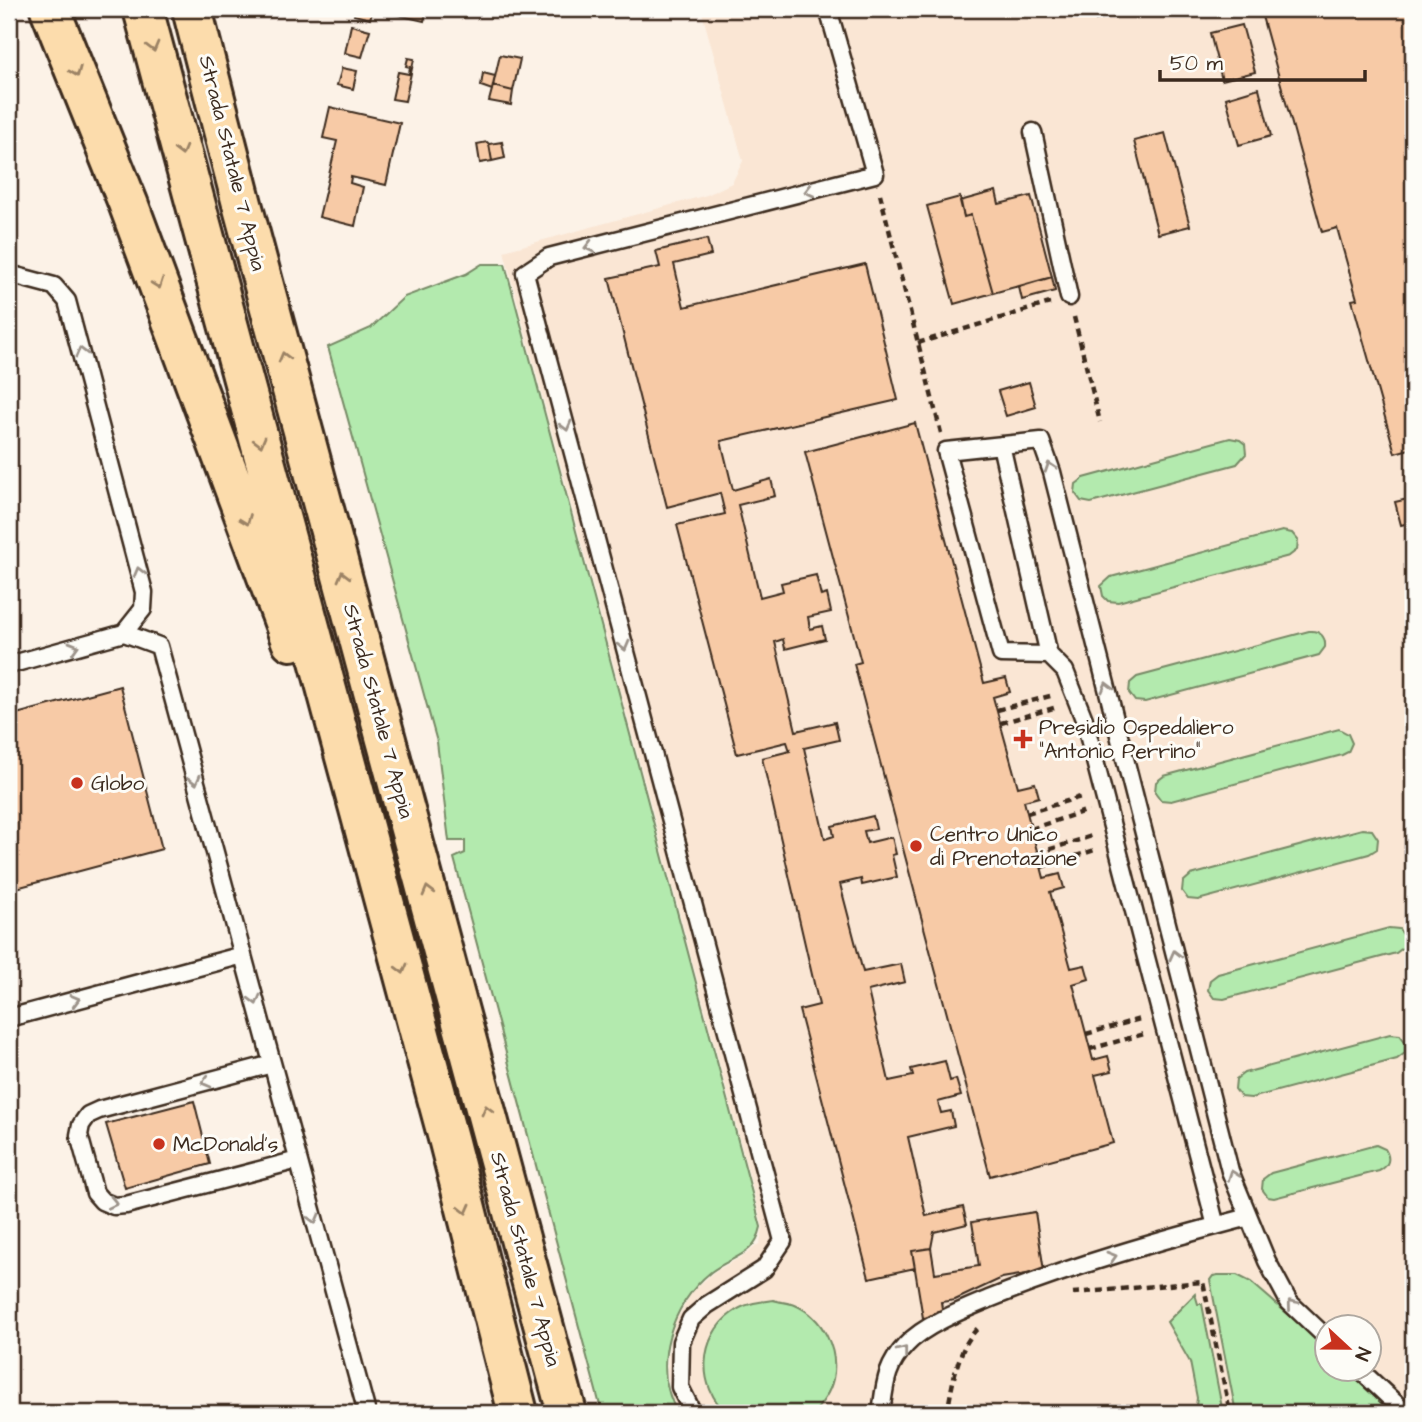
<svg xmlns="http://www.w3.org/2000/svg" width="1422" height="1422" font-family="'Architects Daughter',sans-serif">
<rect width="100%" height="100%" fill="#fcf2e7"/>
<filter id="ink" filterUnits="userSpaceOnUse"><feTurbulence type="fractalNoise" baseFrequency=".0143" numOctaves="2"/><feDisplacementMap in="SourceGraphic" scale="14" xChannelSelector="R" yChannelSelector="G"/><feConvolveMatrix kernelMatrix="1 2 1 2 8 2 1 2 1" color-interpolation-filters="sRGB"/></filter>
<g filter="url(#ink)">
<path fill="#fae6d4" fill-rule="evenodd" d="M701,9H1413V1413H680L671,1398L667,1369L670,1339L676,1320L693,1291L714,1272L745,1255L760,1243L763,1227L504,251L707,195L732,183L743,161ZM1328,1328H1370V1370H1328Z"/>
<path fill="#b3eaae" stroke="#778a66" stroke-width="2" d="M482,264H505L761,1227C755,1256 732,1256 711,1272C671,1304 650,1367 678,1413H602L454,858L465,853V841H449L437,742L328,347L371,328L404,297L466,274Z
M1230,438L1240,440L1245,444L1246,454L1237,464L1091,503L1081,501L1075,493L1076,484L1084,478Z
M1282,531L1292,533L1298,540L1297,550L1289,556L1118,602L1108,601L1103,596L1101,586L1111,577Z
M1309,631C1320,630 1326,637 1325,647L1319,655L1145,702L1135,701L1129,693L1130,683L1137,677Z
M1339,729L1348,734L1352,743L1348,752L1342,755L1171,801L1161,800L1155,792L1156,782L1164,776Z
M1362,829L1372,830L1378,839L1377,849L1369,854L1198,900L1188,899L1182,891L1183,882L1191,875Z
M1389,928L1399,929L1405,937L1404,947L1396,953L1224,999L1214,998L1208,990L1210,980L1218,974Z
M1390,1034L1400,1035L1406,1043L1405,1053L1397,1059L1251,1098L1241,1097L1235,1089L1236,1079L1244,1073Z
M1376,1145L1385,1149C1391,1158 1389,1166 1379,1171L1274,1198L1268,1197L1262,1189L1263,1179L1271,1173Z
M1218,1275H1237L1251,1282L1327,1348L1328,1370H1350L1397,1413H1236L1210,1280L1213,1276Z
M1195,1294L1198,1304H1202L1223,1413H1195L1197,1398L1190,1362L1167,1322Z
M773,1300C780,1302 789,1303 795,1305C823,1317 839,1350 833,1379C830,1393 822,1403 814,1413H727C696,1387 699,1336 732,1313C745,1303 758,1302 773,1300Z"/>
<path fill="#f7caa6" stroke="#3b2a1e" stroke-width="2" d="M355,9H373L370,19L354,15Z
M382,9H427L424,21L381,11Z
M1093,9H1137L1096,20Z
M1260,9H1413V448L1395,453L1352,300L1357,299L1337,228L1322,232Z
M351,25L370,30L362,57L345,53Z
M1242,25L1255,72L1222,80L1210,33Z
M500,55L520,59L513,91L493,86Z
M408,58L414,59L405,101L392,99L398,72L409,74L410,67L406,66Z
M342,68L357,71L353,89L337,85Z
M483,73L495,76L492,90L481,86Z
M493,86L513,91L511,105L489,101Z
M1259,88L1271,136L1239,145L1226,98Z
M330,107L400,123L386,185L351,177L350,183L363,187L355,226L319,217L337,141L323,138Z
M1165,133L1190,226L1158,234L1134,141Z
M487,142L489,144L492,161L480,163L477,144Z
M502,142L505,158L492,161L489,144Z
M996,191L999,204L1031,196L1052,277L993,293L971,215L964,217L960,201Z
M960,197L964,217L971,215L993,293L954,304L927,206Z
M707,239L711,255L674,264L684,307L865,264L898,400L721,441L733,490L771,479L775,496L738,505L760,597L783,591L781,583L816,575L821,596L827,594L831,612L808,617L810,629L822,626L825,639L785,649L783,639L775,642L796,731L835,722L839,740L804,748L825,839L834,836L832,826L873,816L876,829L864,831L867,843L892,837L896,854L892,855L897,877L862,885L861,879L840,884L863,972L901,964L905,982L868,991L889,1081L913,1076L911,1069L945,1061L950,1081L956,1079L961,1096L938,1102L941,1113L951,1111L954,1126L908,1137L926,1216L963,1207L967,1224L934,1232L931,1248L912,1251L915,1268L869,1278L799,1010L819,1005L762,758L790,751L787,742L737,754L677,525L725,514L720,493L667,507L609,278L660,267L656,251Z
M1052,277L1055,291L1022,300L1019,287Z
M1029,382L1036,407L1006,416L998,391Z
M915,423L984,683L1006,678L1010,692L993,697L1018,787L1035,783L1039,797L1024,801L1044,878L1060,874L1064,888L1050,892L1071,968L1085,965L1089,979L1073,984L1093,1060L1108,1056L1112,1071L1095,1075L1113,1143L990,1176L854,664L861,662L805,452Z
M1412,498L1413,522L1401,525L1395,502Z
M120,686L162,849L9,890V716Z
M194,1101L210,1164L125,1188L106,1124Z
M1035,1212L1044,1271L1002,1278L955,1300L941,1302L943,1315L923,1318L912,1251L931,1248L935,1273L979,1266L972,1222Z"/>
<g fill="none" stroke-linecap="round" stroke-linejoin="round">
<g stroke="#3b2a1e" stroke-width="21">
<path id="lane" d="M1033,132L1069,297
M9,274L54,286L67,301L144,592L143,609L124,633
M1001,445L1049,655
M9,665L124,633L159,646L367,1413
M9,1018L243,955
M272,1064L99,1110L88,1115L81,1125L79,1135L95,1193L102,1201L114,1206L126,1205L298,1160
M1216,1226L1084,719L1065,671L1049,655L1001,654L946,451L1041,441L1052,472L1230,1171L1267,1261L1289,1302L1328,1339
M1360,1370L1406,1413
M693,1413L680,1387L681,1342L691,1319L707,1305L764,1269L783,1241L525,273L549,257L875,174L828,9
M881,1413C885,1385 885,1367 906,1345C924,1325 965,1309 989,1299C1073,1265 1162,1240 1249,1217"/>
</g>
<g stroke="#3b2a1e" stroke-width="44">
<path id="highway" d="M50,9L128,203L291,641
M143,9L449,1142L518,1413
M192,9L242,204L567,1413"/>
</g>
<path stroke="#3b2a1e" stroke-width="4.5" stroke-dasharray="7 5" stroke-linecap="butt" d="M880,194L941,433
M1074,317L1100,422
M918,343L1050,303
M997,710L1054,695
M1001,723L1057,707
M1027,813L1084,796
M1031,829L1088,810
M1038,853L1095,835
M1041,867L1098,849
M1086,1034L1140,1019
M1090,1049L1144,1034
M1073,1293L1203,1282L1230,1413
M947,1413C953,1384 956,1349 979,1327"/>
<use href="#lane" stroke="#fdfcf7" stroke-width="16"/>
<use href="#highway" stroke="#fcdcac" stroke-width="38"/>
</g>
<defs><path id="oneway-chevron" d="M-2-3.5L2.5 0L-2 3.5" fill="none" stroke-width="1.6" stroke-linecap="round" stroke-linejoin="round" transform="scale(1.75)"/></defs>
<g stroke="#9c8365">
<use href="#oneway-chevron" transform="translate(153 47) rotate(75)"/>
<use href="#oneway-chevron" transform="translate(76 72) rotate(68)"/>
<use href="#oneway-chevron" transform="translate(181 151) rotate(75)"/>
<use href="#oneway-chevron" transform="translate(158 284) rotate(70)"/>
<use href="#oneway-chevron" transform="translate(284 357) rotate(-105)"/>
<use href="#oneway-chevron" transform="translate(260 442) rotate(75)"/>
<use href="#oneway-chevron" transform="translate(246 520) rotate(69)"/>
<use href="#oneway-chevron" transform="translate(343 576) rotate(-105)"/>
<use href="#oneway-chevron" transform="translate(428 891) rotate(-105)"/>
<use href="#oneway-chevron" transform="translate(402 969) rotate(75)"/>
<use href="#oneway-chevron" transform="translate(487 1110) rotate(-105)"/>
<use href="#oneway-chevron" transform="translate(465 1209) rotate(76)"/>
</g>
<g stroke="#9c938a">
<use href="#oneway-chevron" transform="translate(809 191) rotate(166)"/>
<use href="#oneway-chevron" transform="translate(589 247) rotate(166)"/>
<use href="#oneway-chevron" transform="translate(81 352) rotate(-105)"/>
<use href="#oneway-chevron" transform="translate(566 426) rotate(75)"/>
<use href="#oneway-chevron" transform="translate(1050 467) rotate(-108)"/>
<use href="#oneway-chevron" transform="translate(139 572) rotate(-105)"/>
<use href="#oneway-chevron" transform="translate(624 646) rotate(75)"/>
<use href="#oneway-chevron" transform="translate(74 647) rotate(-16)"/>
<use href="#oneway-chevron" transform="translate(1107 687) rotate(-105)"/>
<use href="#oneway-chevron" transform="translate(195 780) rotate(75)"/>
<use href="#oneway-chevron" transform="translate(1175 955) rotate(-104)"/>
<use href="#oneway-chevron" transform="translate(75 1000) rotate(-15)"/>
<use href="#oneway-chevron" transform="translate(255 1000) rotate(75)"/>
<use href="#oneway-chevron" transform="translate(206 1082) rotate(165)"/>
<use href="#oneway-chevron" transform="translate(1233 1175) rotate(-110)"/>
<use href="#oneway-chevron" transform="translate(113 1203) rotate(13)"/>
<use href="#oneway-chevron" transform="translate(314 1219) rotate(75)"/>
<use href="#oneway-chevron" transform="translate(1112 1257) rotate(-17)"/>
<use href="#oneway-chevron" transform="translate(1292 1304) rotate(-130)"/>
<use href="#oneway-chevron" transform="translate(903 1351) rotate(-52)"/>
</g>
</g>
<g fill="#c8321e" stroke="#fdfcf7" stroke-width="2.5">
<path d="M1019.5 728.5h7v7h7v7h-7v7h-7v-7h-7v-7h7z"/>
<circle cx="77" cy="783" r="7"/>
<circle cx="916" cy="846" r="7"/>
<circle cx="159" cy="1144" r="7"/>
</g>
<g text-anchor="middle" stroke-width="6" stroke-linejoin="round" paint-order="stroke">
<g font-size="21" fill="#3b2a1e" stroke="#fdfcf7">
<text transform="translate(233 163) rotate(76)" y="7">Strada Statale 7 Appia</text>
<text transform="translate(379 711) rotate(75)" y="7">Strada Statale 7 Appia</text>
<text transform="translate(526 1259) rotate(75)" y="7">Strada Statale 7 Appia</text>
</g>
<g font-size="21" fill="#3b2a1e" stroke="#fdfcf7" text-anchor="start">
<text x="1039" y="734">Presidio Ospedaliero<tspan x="1039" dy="24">"Antonio Perrino"</tspan></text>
<text x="91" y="790">Globo</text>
<text x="930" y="841">Centro Unico<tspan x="930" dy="24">di Prenotazione</tspan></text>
<text x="173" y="1151">McDonald's</text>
</g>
</g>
<rect width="1422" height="1422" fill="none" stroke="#fdfcf7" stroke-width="35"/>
<rect x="18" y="18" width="1387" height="1387" fill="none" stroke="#3b2a1e" stroke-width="2.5" filter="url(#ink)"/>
<g transform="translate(1348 1348) rotate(112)"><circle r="33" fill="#fdfcf7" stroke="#afa8a0" stroke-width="2"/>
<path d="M0-5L12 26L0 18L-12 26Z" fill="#c8321e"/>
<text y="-10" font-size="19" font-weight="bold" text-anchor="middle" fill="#3b2a1e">N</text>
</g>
<path d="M1160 70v10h205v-10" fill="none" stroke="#3b2a1e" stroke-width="3.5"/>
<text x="1170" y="70" font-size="21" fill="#3b2a1e" stroke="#fdfcf7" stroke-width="5" paint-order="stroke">50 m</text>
</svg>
